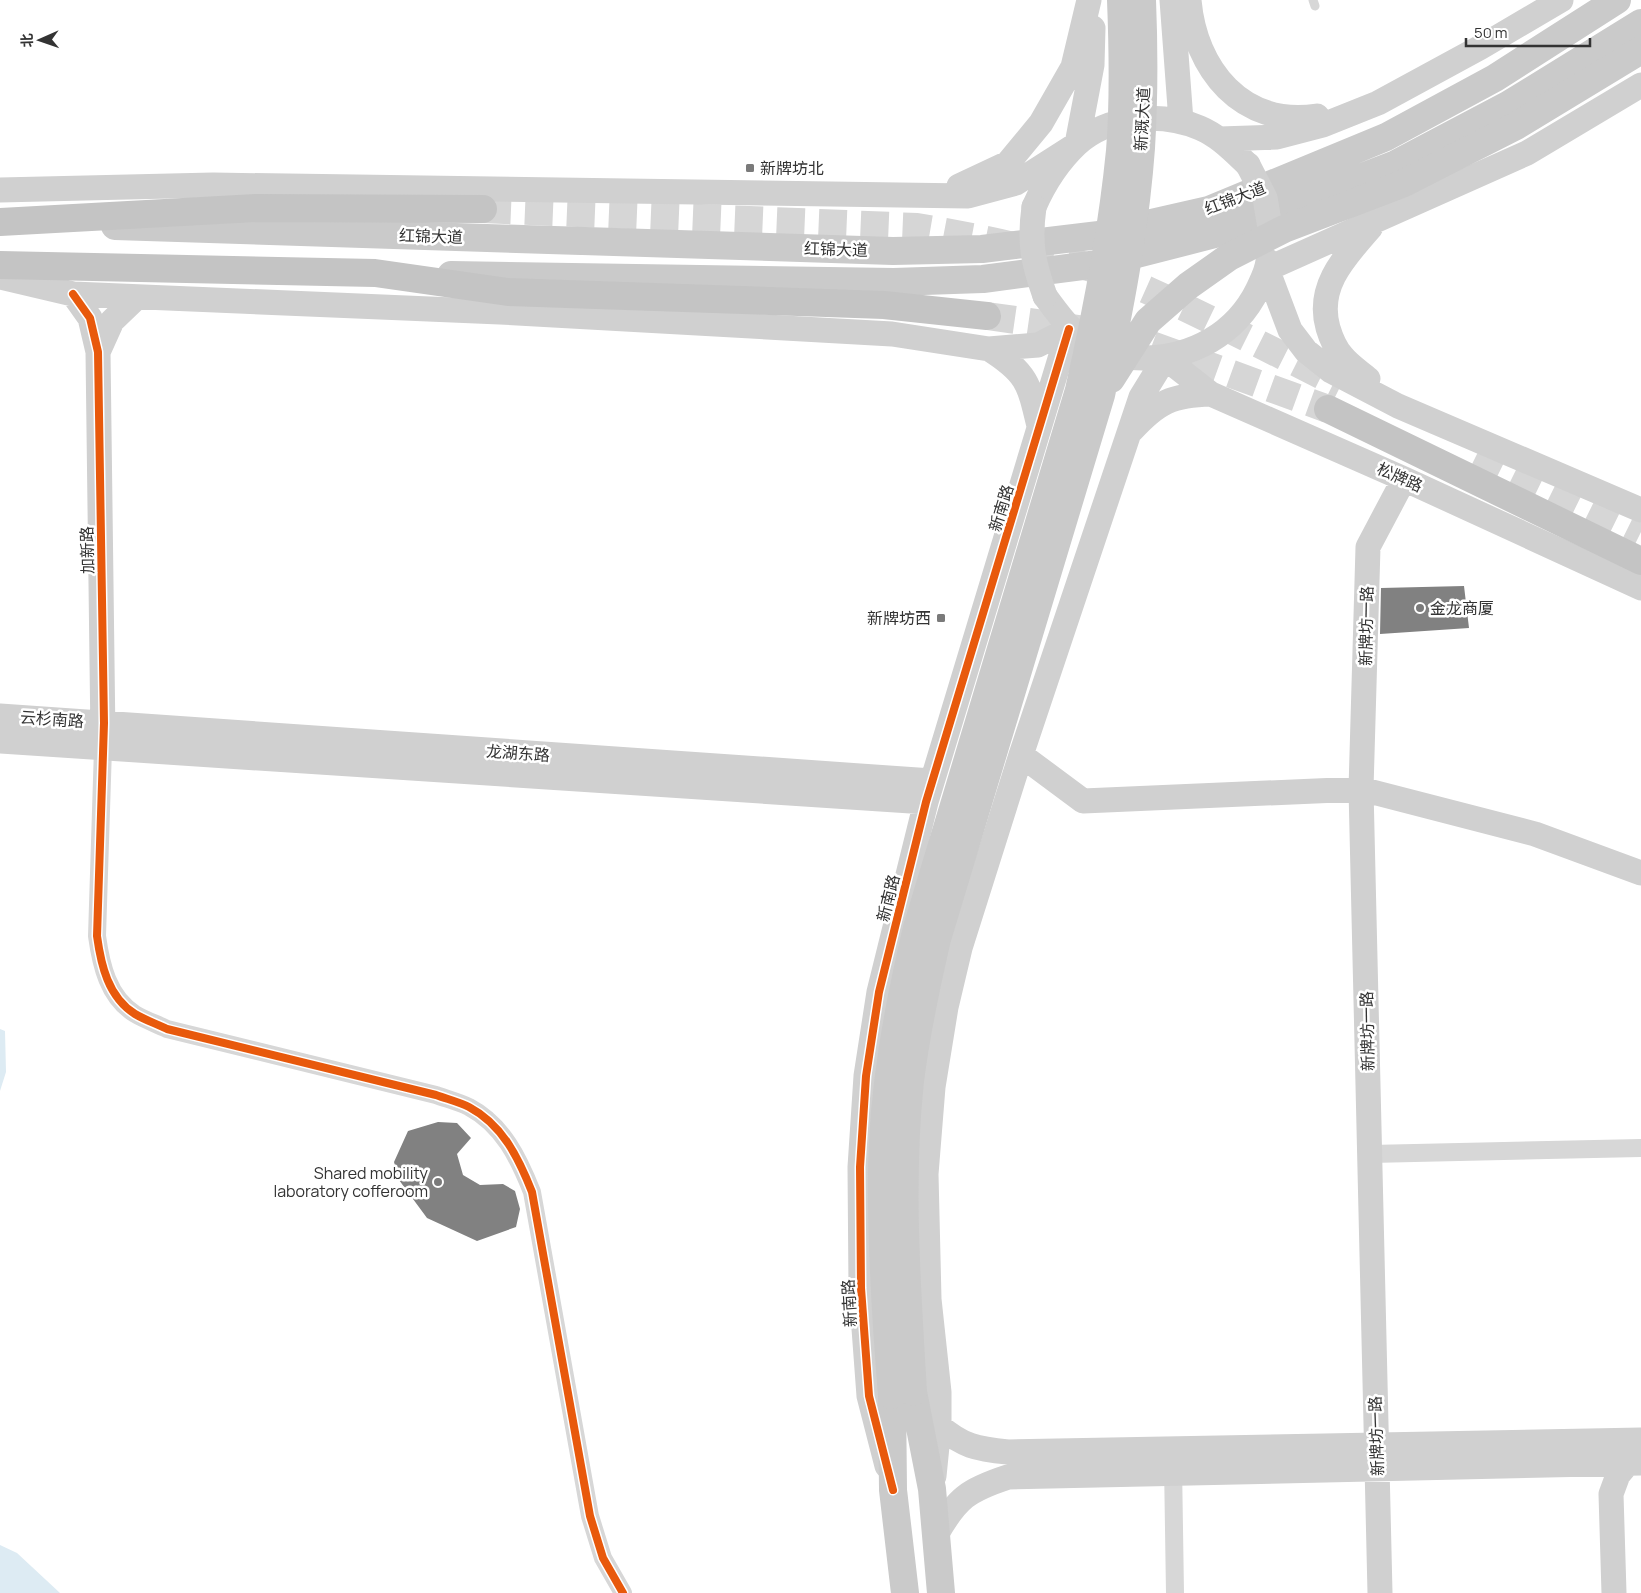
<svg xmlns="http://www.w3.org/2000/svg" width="1641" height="1593" font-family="Manrope,'Noto Sans SC',sans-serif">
<rect width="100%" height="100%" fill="#fff"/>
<path fill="#ddebf3" d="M0,1029L5,1031L6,1072L0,1091Z
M0,1545L17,1553L60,1593H0Z"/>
<path fill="#818181" d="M1464,586L1469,628L1380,634L1381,588Z
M438,1122L457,1123L471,1138L457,1154L463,1175L480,1185L503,1184L515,1191L520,1209L516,1227L477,1241L427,1218L399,1180L394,1162L408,1131Z"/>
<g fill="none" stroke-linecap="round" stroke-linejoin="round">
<path stroke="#d6d6d6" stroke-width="28" stroke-dasharray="28 14" stroke-linecap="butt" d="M483,209L917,227C995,240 1074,257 1147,290C1212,319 1276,353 1341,385
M987,316L1127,336L1328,409
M1478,452L1641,532"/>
<path stroke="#d7d7d7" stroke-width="9" d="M1313,0L1315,6"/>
<path stroke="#d7d7d7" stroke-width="18" d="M103,748L97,936C101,965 108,997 135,1014C145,1020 157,1024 167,1029L436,1095C447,1099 459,1102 469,1107C503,1125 519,1159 532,1192L590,1516L603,1558L623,1593
M1370,1154L1641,1148
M1173,1464L1175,1593"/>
<path stroke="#d0d0d0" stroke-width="25" d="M1172,0L1181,121
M1189,0C1195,70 1242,127 1317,116
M1220,139L1277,137L1323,125L1378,103L1481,47L1561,0
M1077,144L1092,65L1093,28
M959,186L1008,163L1041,123L1073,67L1089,0
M0,190L213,185L968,196L1016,183L1077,144
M1034,207C1044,184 1058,162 1077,144C1109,115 1162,112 1200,128C1219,136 1233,151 1248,165
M1267,269L1290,330L1306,351L1331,371L1398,406L1641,510
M1267,269L1527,153L1641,85
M0,277L73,294L500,312L892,334L989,349L1038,345L1069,329
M73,294L90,318L98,352L103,738
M1045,296C1063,321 1074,336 1102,350C1114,356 1130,358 1143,358C1192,358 1236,334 1258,289C1262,280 1267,271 1268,261
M989,349C1027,373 1029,383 1039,426
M98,352L112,321L137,297
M1165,358L1211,394L1404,479L1641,588
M1368,379C1360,372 1349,365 1342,356C1335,348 1331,338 1328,328C1316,286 1345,257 1371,227
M1132,430C1158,402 1172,395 1211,394
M0,716L932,781
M0,741L926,802
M1021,755L1083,801L1361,789L1535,834L1641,873
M939,1426C963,1446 976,1449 1008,1452L1641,1440
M887,1466L869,1396L861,1288L860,1167L866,1076L879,992L926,802L1069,329
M934,1476L939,1426V1392L929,1299L926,1174L933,1087L946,1007L960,948L1021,755L1141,397L1165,358
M936,1535C957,1498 968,1490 1008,1477L1641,1463
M1380,1593L1361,789L1368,547L1404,479
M1614,1593L1611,1494L1618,1475L1628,1463"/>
<path stroke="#cacaca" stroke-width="28" d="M115,226L893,251L982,249L1099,235L1209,210L1386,137L1495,78L1617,0
M451,275L894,282L983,279L1098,264L1215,234L1396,164L1508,105L1641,23
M913,1392L932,1489L941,1593
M892,1395L893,1490L905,1593"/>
<path stroke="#c4c4c4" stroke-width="28" d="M0,222L256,208L483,209
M0,265L375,273L508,292L884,305L987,316
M1328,409L1641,561"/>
<path stroke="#d0d0d0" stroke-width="25" d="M1248,165L1265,198L1270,228
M1034,207C1029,243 1033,262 1045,296"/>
<path stroke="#cacaca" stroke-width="28" d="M1111,379L1148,321L1188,286L1229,257L1284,229L1402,184L1516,126L1641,50
M913,1392C907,1289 899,1184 910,1081C916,1033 926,986 937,939L1101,395C1119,313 1135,231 1141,148C1144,99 1144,49 1142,0
M892,1395C886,1321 881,1246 882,1171C883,1089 898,1008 917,928L1079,390C1097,311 1112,232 1120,151C1124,101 1123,50 1121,0"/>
<g stroke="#fff" stroke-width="11">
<path id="cycleway" d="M73,294L90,318L98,352L104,723L97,936C101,965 108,997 135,1014C145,1020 157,1024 167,1029L436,1095C447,1099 459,1102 469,1107C503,1125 519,1159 532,1192L590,1516L603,1558L623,1593
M893,1490L869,1396L861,1288L860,1167L866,1076L879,992L926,802L1069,329"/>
</g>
<use href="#cycleway" stroke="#e8590c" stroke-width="8"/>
</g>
<g fill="#7a7a7a" stroke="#fff" stroke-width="2">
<rect x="745" y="163" width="10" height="10" rx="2.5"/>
<circle cx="1420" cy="608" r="5"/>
<rect x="936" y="613" width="10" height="10" rx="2.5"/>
<circle cx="438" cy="1182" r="5"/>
</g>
<g text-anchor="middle" stroke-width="5" stroke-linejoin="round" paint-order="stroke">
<g font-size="16" fill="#333" stroke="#fff">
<text transform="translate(1142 119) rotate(-87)" y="6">新溉大道</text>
<text transform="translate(1235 198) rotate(-21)" y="6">红锦大道</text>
<text transform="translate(431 236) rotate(2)" y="6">红锦大道</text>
<text transform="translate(836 249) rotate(2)" y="6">红锦大道</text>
<text transform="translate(1400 477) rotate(24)" y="6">松牌路</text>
<text transform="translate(1001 508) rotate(-73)" y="6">新南路</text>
<text transform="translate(87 550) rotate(-91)" y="6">加新路</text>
<text transform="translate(1366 626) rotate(-89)" y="6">新牌坊一路</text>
<text transform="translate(52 719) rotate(4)" y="6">云杉南路</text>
<text transform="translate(518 753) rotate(4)" y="6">龙湖东路</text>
<text transform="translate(888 898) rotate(-76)" y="6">新南路</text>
<text transform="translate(1367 1031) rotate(-91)" y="6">新牌坊一路</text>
<text transform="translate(849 1303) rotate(-93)" y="6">新南路</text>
<text transform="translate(1376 1436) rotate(-92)" y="6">新牌坊一路</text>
</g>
<g font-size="16" fill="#333" stroke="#fff" text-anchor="start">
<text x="760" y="174">新牌坊北</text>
<text x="1430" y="614">金龙商厦</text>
<text x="931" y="624" text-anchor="end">新牌坊西</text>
<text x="428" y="1179" text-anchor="end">Shared mobility<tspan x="428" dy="18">laboratory cofferoom</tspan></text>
</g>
</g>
<g transform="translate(40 40) rotate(268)" stroke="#ffffff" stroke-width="4" paint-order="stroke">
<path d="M0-4L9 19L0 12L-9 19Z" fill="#333333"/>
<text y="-8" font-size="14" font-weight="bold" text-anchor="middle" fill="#333333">北</text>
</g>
<path d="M1466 38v8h124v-8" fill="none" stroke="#333333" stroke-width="2.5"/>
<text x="1474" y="38" font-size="15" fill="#333333" stroke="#ffffff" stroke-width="4" paint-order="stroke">50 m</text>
</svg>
